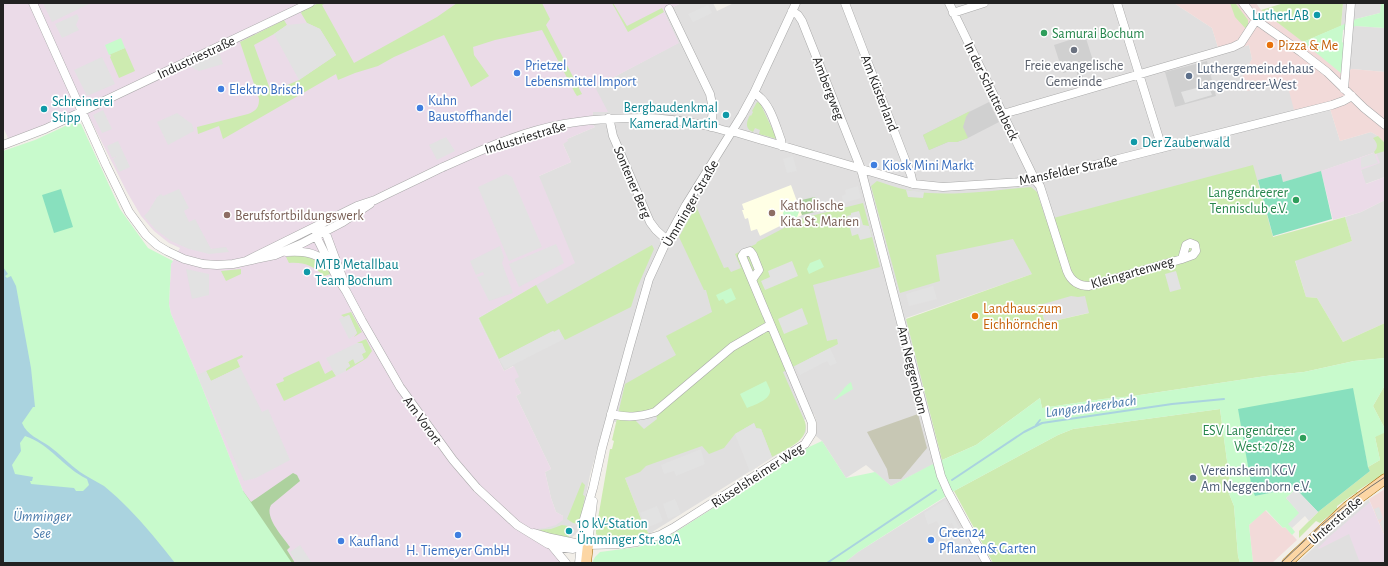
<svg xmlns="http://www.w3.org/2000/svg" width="1388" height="566" font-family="'Alegreya Sans',sans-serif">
<rect width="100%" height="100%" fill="#f2efe9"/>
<path fill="#e0dfdf" d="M681,3H713L717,11L734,3H792L752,89L649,270L643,286L590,475L579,530L575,535L572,537L557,536L537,531V528H545L563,516L556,512L551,498L545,472L551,469L518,400L516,396L521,393L515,382L513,366L504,371L478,318L536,285L539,176L571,162L563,144L567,139L595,127L592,124L595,87L678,43L664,12Z
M799,3H1174L1212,28L1220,54L1249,45L1252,59L1243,77L1247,90L1279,83L1288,87L1328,102L1340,141L1371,132L1378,136L1385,143V177L1365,184L1361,170L1376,152L1313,174L1283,182L1280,174L1258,180L1273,237L1217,283L1045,323L1032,274L906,318L942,460L891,486L866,465L846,478L822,441L816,436L817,423L814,414L804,420L806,426V432L800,440L649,534L643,524L625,478L616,422H613L648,294L656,270L679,225L702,186Z
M1343,3H1381L1380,13L1356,19V26L1385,28V72L1352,69L1342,74L1347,24L1341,26Z
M1385,200V323L1343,342L1317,298L1306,297L1295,260L1352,241L1345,217L1361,212Z
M946,497L982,563H844L858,552Z
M1369,499L1385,563H1297L1343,521Z"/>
<path fill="#f2dad9" d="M1174,3H1256L1261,10L1315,50L1342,74L1352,69L1385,72V143L1378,136L1371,132L1340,141L1328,102L1294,110L1288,87L1279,83L1247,91L1242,77L1252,59L1249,45L1220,54L1212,28Z
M1385,489V537L1369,499Z
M1265,510L1283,528L1285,527L1297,540L1272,563H1253L1249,525Z"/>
<path fill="#ebdbe8" d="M3,3H681L664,12L679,43L595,87L608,112H593L592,124L595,127L567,139L568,141L563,144L571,162L539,176L575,263L478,318L504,371L514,366L519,377L515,379V382L521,393L516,396L518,400L551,469L545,472L551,498L556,512L563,516V520L556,525L545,528L537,529V531L546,545L564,563H292L243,491L196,372L171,314L169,304L171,264L180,248L169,243L154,231L141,216L127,192L83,105L71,113L21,136L8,139V138L3,127Z
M1376,152L1380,163L1361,170L1366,184L1385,177V200L1361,212L1333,220L1321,171Z
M1370,502L1385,537V563H1360L1349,534L1319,549L1318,548L1329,537Z"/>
<path fill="#ffffe5" d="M791,185L802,215L760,236L757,229L751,231L748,218L745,219L742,210H744L742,204Z"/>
<path fill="#d0d0d0" d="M1085,35L1094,64L1080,68L1085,83L1080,84L1076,70L1063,73L1054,45Z
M1207,61L1216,96L1175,107L1165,72Z
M989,102L999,122L968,138L957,142H948L929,150L923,135Z"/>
<path fill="#c7c7b4" d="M918,414L927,448L901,479H889L887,469L867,432Z"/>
<path fill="#cdebb0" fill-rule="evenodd" d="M319,3H326L322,5L354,63L437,17L457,3H542L550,19L546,25L582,94L577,96L575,93L542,30L495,40L473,47L474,55L489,76L471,87L444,35L394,57L378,66L355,73L338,80L336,74L223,139L219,126L198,134L197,127L248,114C256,111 259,108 259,99L240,42L284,20L287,25L274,34L254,45L271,92L299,80L336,55L320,29L307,23L301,13L303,10Z
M612,3H613L627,26L662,8L664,12L628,32Z
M1230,3L1236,4L1248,20V24L1246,29L1235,17Z
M1284,3H1343L1341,26L1303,42L1261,10Z
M125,48L135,71L119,78L110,57L111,56L110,54Z
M757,102L760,103L777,139L759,134L760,130L755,128L753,132C745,129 746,122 750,115L751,116L753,112L752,111Z
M970,111L966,117L963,127L968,138L957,142H948L929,150L923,135Z
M1378,136L1385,143V151L1375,154L1374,152C1379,146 1377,143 1373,138Z
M1253,165L1273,237L1345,217L1352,241L1295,261L1306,297L1317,298L1343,342L1385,323V358L1354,361L1304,372L1266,376L1133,396L1103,399L1042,408L1040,398L976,445L942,460L906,319L1032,274L1013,239L936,255L940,281L900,293L871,186L877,181C887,184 897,188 907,190C945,198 993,190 1031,187L1037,192L1046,220ZM1071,296L1078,297L1085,296L1089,313L1045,323L1040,305Z
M863,203L880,267L813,285L827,341L837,339L838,344L783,372L805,422C810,441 786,449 772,457L761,429L756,428L754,423L735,434L724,448L709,454L702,446L646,466L640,472L625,478L643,524L649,534L636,538L613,541L602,540L596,534V530L610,449H612L614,441L612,440L625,384L676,355L666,336L712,312L706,290H704L679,237L696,206L724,268L728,267L731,272L741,268L735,254L756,244L757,242L803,218Z
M652,245L654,249L637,288L631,307L565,340L559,330L554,332L553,331L499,359L479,318L536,285L547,304Z
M297,255C312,256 322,263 331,274L324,276C313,266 305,262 289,263L286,257Z
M241,269V274L226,281L221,271Z
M351,312L362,332L354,337L357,333L349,315L344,317L341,315Z
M366,339L372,351L367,358L346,371L345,369L350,366L348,362L365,352L362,343H357Z
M242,355L243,357L237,360L240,367L211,381L206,371Z
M319,361L325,374L332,370L336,376L284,401L276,384L284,381L283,378Z
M1385,385V473L1357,491V493L1354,494L1337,506V509L1320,523L1316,521L1299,538V531L1318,512L1370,471L1368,467L1380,460L1375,437L1384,427L1373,406Z
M1220,409L1230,483L1228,491L1234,506L1238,556L1240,563H993L954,491L1058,435L1073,429Z
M582,482L585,485L583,495L585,496L580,524L573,523L567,519Z
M562,525L568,526L570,528L568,533H570L569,537L557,536L538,530L551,529Z"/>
<path fill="#add19e" d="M815,197L819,211L802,215L797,201Z
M293,473L297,475L300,481L271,505C264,517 283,537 290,547L287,550L295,563H235L243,491L251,502Z"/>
<path fill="#c8facc" d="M1381,3H1385V28L1356,26L1343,30L1342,42L1345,44L1342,74L1303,42L1356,19L1380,13Z
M121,38L125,48L109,55L105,45Z
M74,122L81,124L120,209L148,248L173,261L171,264L169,304L171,314L196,372L243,491L292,563H3V151L35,140Z
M790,206H795L798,208L799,212L797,217L789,220L784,218L783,213L786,207Z
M820,259L824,267L809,274L807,269L810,263Z
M731,288L736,299L726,304L723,299L719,301L716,295Z
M1385,358V385L1373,406L1384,427V433L1375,437L1380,460L1368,467L1352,388L1255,496L1293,488L1296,489L1286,498L1300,513L1289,524L1295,532L1292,535L1285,527L1283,528L1266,510L1249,525L1253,563H1240L1238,556L1234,506L1228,491L1230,483L1220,409L1073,429L1058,435L954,491L858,552L844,563H592L595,557L600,552L638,547L653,543L671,535L809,447L822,441L846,478L875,472L891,486L931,465L976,445L1040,398L1042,408L1103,399L1133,396L1266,376L1304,372L1354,361Z
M766,381C767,383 769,387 770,390C771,400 754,405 747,408L740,394Z
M851,382L853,389L835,400L834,399C841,394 844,386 851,382Z"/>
<path fill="#88e0be" d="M1321,171L1332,219L1273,236L1258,180L1281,174L1283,182Z
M61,189L73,227L54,233L42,195Z
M1353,388L1368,467L1370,471L1318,512L1296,489L1293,488L1255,496L1252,489L1238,409Z"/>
<path fill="#e2e2e2" d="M43,3H91L52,22Z
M708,5L712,13L693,22L688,14Z
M77,14L79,18L76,25L79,30L62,38L55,24Z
M307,23L320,29L336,55L299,80L274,34L287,25Z
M217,53L220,55L223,64L199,71L191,67Z
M102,57L115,84L87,96L74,70Z
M1208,85L1212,95L1185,103L1181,92Z
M103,110L112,129L102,133L93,115Z
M177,113L192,124L194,131L168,145L157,122Z
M446,137L455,151L437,160L429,145Z
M118,141L130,167L119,172L113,159L117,156L112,158L107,146Z
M1374,153L1378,163L1361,168V158Z
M793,156L797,171L787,173L783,159Z
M506,174L512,177L542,247L509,261L478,187Z
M858,186L861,198L843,203L842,196L846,194L845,190Z
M179,189L189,208L184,211L189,222L195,219L211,249L226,247L229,252L209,254L189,249L171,241L155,229L144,216L148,212L157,197L161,194L163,196Z
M906,190L924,192L923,198L908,197Z
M859,211L863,225L869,226L872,237L860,240L858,234L852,236L847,216L851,215V213Z
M556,244L564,263L519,287L509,264Z
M500,246L504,257L502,263L513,293L489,301L477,277L484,275L483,272L476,275L470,261Z
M792,261L798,276L765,290L761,281L770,277L768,271Z
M186,269L209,274V295L192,299Z
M1176,271L1181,289L1170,292L1165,274Z
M933,286L937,299L909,306L906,294Z
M802,308L808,324L784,334L778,319Z
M349,315L357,333L349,339L339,319Z
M559,329L564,339L505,369L499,359L553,331L554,332Z
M357,343H362L366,352L362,354L364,359L355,364L353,359L348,362L350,366L346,369V371L336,376L326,358Z
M830,348L837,363L830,366L827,361L800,375L795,366Z
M240,367L262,412L268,409L290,460L256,478L244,481L197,375L206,371L211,381Z
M656,415L657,419L644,429L635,420Z
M754,423L756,428L761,429L772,457L750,472L735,434Z
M701,449L705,464L676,476L674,471L664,474L661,465Z
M1296,489L1318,512L1309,521L1305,516L1292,528L1288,524L1299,513L1286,498Z
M675,499L681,514L668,519L663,504Z
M945,500L969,548L955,555L947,539L957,534L952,523L940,528L937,521L928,525L924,513Z
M657,506L663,521L646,528L640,513Z
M1379,507L1385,523V535L1380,523L1383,518L1378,520L1374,509Z
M300,545L312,563H297L290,552Z"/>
<path fill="#aad3df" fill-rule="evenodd" d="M3,267L8,274L5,276L7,278L11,276L16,286L31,368L35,407H33L22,423C27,435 39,439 49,446C60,454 69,464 80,472C87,477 96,481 104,486C131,508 154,536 175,563H3ZM25,436C50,444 64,468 87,479L89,485L83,491H76L74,488L31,484L30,481H32L33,477L15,474L12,465L21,451L20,443Z"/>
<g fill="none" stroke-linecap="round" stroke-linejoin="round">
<path stroke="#aad3df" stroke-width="2" d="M1036,425L1040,420
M952,480L1024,432L1042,423L1172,404L1224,399
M827,563L936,490"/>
<g stroke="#a9a9a9" stroke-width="9">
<path id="minor" d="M33,3L106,165L129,212L146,235L157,245L167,251L184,259L203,264L217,265L233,264L275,255L301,244L343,222L370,204
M845,3L911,175L913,184
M949,3L1035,180L1040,186L1067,271C1071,281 1079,286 1089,286L1182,259L1193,255L1196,251L1195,245L1190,243L1186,245L1182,259
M1117,3L1162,148
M1243,3L1256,20L1301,52L1327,72L1364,108L1385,125
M669,9L710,94L713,109L711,127
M792,11L798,15L802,21L861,169L941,476L948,492L987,563
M953,13L984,3
M1344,89L1351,3
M754,93C770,102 775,124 781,140L782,146
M1003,114L1233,47L1241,43L1256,20
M608,118L610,122L613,136L650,222L656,230L667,240
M3,145L45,129L310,3
M317,226L316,236L336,276L346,291L362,321L400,387L453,460L477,488L517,525L548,544L558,547L573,549L588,545L623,544L637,542L660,535L673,528L805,444L812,433V423L810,418L752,280
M320,228L325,231L344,282
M750,251L753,255L759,270L752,280L742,256L744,253Z
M286,252C305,251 313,252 329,263
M246,261L357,206L375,200C397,189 419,179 441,168C481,150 520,132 564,124C591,119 618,118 645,118C667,118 688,122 709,126C718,128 725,132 735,132L913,184L943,187L1021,182L1047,177L1332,105L1343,101L1352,96
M611,414C627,418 639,417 655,412L732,347L770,325
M534,533L551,538L585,545
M588,545L593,501
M552,546L566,563
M579,563L584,519L593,488L602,448L629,349L649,279L667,240L686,205L742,115L754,93L796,3"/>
</g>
<g stroke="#a06b00" stroke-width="11">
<path id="major" d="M586,563L588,545
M1287,563L1347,507L1385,479"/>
</g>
<use href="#minor" stroke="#fff" stroke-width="8"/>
<use href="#major" stroke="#fcd6a4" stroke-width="10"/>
<path stroke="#707070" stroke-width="1" d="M1281,563C1314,531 1346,502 1385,477
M1290,563L1344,512"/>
</g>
<g fill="#0f9aa8" stroke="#fff" stroke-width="1.5">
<circle cx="1317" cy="15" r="4"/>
<circle cx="44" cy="109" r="4"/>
<circle cx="726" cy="115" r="4"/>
<circle cx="1134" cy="142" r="4"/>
<circle cx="307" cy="272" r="4"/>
<circle cx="569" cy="531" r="4"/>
</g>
<g fill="#2e9e5b" stroke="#fff" stroke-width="1.5">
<circle cx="1044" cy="33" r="4"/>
<circle cx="1296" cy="200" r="4"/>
<circle cx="1303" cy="438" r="4"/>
</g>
<g fill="#e8710a" stroke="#fff" stroke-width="1.5">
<circle cx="1270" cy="45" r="4"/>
<circle cx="975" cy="316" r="4"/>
</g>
<circle fill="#6b7280" stroke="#fff" stroke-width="1.5" cx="1074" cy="50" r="4"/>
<g fill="#3f7fe0" stroke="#fff" stroke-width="1.5">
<circle cx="517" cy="73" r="4"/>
<circle cx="221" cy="89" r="4"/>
<circle cx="420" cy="108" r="4"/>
<circle cx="874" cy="165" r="4"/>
<circle cx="458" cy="535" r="4"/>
<circle cx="931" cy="540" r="4"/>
<circle cx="341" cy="541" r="4"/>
</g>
<g fill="#5c6f8a" stroke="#fff" stroke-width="1.5">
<circle cx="1189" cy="76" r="4"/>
<circle cx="1193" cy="478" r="4"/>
</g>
<g fill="#8d6e63" stroke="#fff" stroke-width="1.5">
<circle cx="772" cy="213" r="4"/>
<circle cx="227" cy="215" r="4"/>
</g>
<g text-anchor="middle" stroke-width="3.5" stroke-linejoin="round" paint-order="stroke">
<g font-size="14" fill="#0d838f" stroke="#fff" text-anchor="start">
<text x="1309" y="20" text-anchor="end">LutherLAB</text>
<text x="52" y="106">Schreinerei<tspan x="52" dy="16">Stipp</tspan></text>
<text x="718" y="112" text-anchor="end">Bergbaudenkmal<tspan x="718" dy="16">Kamerad Martin</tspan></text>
<text x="1142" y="147">Der Zauberwald</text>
<text x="315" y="269">MTB Metallbau<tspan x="315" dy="16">Team Bochum</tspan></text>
<text x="577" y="528">10 kV-Station<tspan x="577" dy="16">Ümminger Str. 80A</tspan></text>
</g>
<g font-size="14" fill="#27864d" stroke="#fff" text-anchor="end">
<text x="1052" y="38" text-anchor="start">Samurai Bochum</text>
<text x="1288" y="197">Langendreerer<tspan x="1288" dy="16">Tennisclub e.V.</tspan></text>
<text x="1295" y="435">ESV Langendreer<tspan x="1295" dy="16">West 20/28</tspan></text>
</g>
<g font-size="14" fill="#c56008" stroke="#fff" text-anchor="start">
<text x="1278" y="50">Pizza &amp; Me</text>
<text x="983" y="313">Landhaus zum<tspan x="983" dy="16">Eichhörnchen</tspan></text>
</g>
<g font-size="14" fill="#222" stroke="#fff">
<text transform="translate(196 57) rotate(-25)" y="5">Industriestraße</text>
<text transform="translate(829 88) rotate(69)" y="5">Ambergweg</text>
<text transform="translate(992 91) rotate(64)" y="5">In der Schuttenbeck</text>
<text transform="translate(880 93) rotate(69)" y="5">Am Küsterland</text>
<text transform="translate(525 137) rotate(-17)" y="5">Industriestraße</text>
<text transform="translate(1068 170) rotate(-12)" y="5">Mansfelder Straße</text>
<text transform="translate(633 182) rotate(67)" y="5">Sontener Berg</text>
<text transform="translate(690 203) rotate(-60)" y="5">Ümminger Straße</text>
<text transform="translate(1132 272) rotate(-16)" y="5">Kleingartenweg</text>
<text transform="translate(913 370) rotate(76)" y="5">Am Neggenborn</text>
<text transform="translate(423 420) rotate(54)" y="5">Am Vorort</text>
<text transform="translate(757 475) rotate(-33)" y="5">Rüsselsheimer Weg</text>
<text transform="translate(1335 520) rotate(-41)" y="5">Unterstraße</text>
</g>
<g font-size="14" fill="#366cbe" stroke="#fff" text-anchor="start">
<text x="525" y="70">Prietzel<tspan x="525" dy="16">Lebensmittel Import</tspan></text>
<text x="229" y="94">Elektro Brisch</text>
<text x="428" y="105">Kuhn<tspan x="428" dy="16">Baustoffhandel</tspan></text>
<text x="882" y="170">Kiosk Mini Markt</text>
<text x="939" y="537">Green24<tspan x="939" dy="16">Pflanzen&amp; Garten</tspan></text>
<text x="349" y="546">Kaufland</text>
<text x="458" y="555" text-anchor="middle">H. Tiemeyer GmbH</text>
</g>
<g font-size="14" fill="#5b616d" stroke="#fff">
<text x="1074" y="70">Freie evangelische<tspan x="1074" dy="16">Gemeinde</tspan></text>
</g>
<g font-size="14" fill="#4e5e75" stroke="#fff" text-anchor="start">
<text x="1197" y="73">Luthergemeindehaus<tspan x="1197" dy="16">Langendreer-West</tspan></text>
<text x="1201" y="475">Vereinsheim KGV<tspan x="1201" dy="16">Am Neggenborn e.V.</tspan></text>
</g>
<g font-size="14" fill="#785e54" stroke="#fff" text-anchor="start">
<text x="780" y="210">Katholische<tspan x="780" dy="16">Kita St. Marien</tspan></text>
<text x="235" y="220">Berufsfortbildungswerk</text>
</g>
<g font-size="15" font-style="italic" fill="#4a7aab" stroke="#fff">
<text transform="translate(1091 406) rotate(-8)" y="5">Langendreerbach</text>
<text x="42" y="521">Ümminger<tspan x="42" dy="17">See</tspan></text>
</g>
</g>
<rect width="1388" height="566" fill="none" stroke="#222222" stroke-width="8"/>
</svg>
